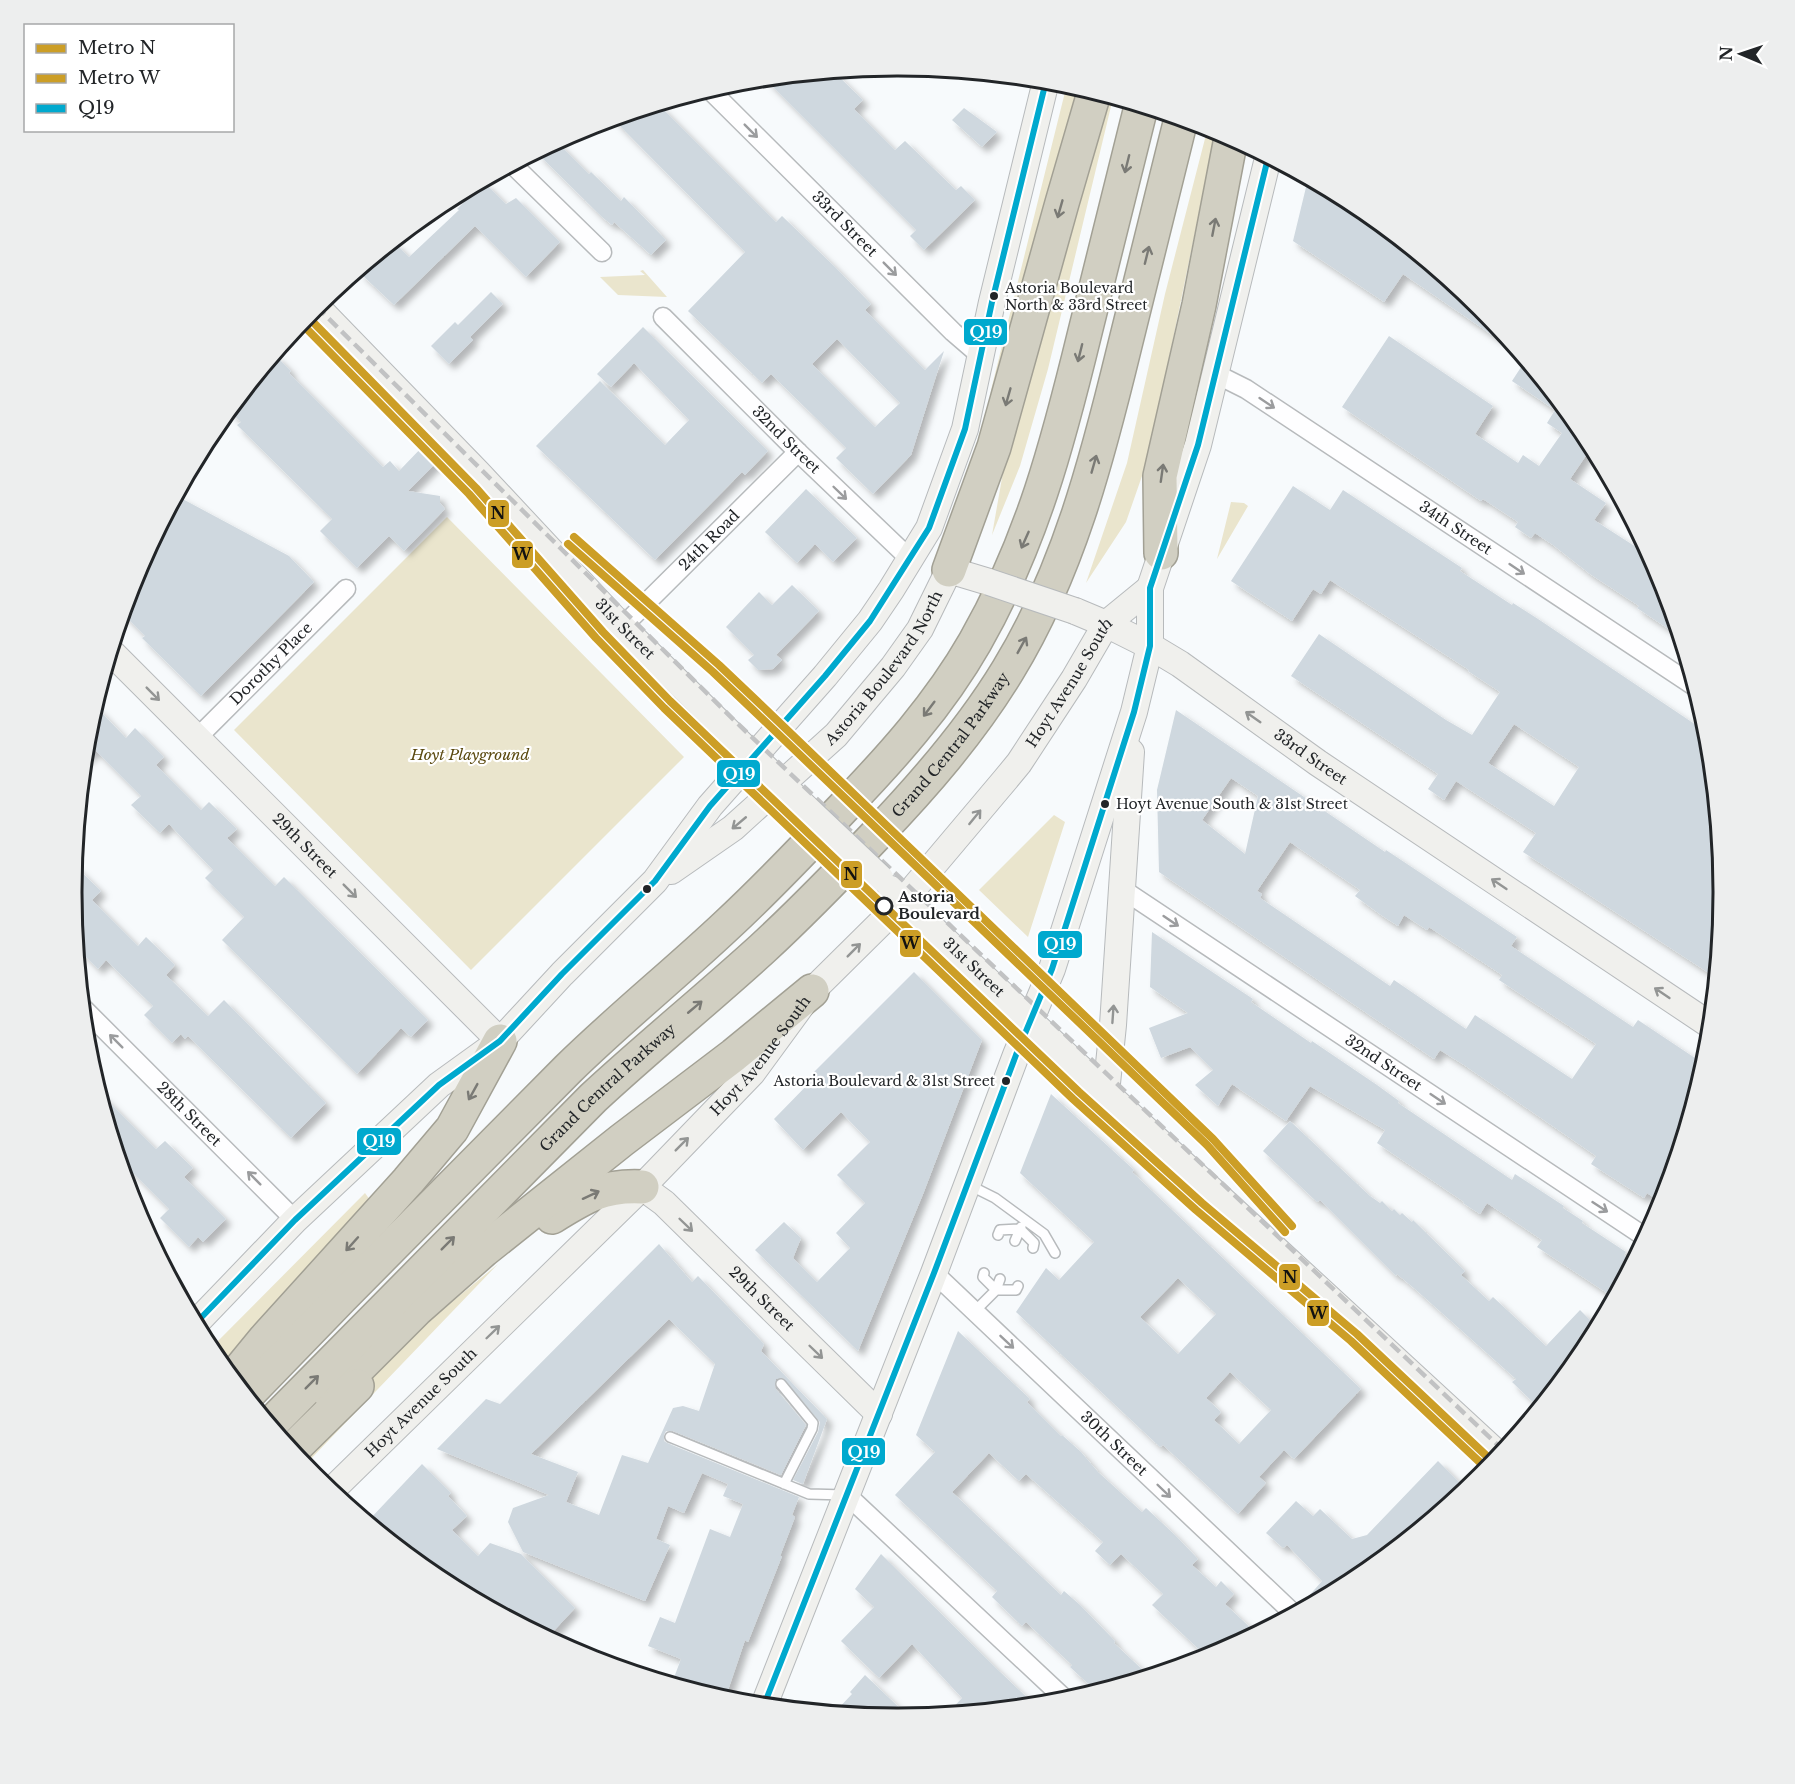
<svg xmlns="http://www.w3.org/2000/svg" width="1795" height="1784" font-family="'Libre Baskerville',serif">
<defs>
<filter id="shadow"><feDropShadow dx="5.5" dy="5.5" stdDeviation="3" flood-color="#0004"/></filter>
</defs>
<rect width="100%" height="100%" fill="#f7fafc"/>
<path fill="#eae5cd" d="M1067,84L1080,88L988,419L991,390Z
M1106,96L1113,98L1048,369L1020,466L992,535L1009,438Z
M1208,127L1216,130L1149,456L1126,522L1086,583L1127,463L1165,294Z
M643,270L667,297L618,295L600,277L645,275L640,271Z
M1231,502L1244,503L1248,506L1217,559Z
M447,517L684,757L471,970L234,730Z
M1054,815L1065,822L1028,937L979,890Z
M365,1193L370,1200L225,1368L210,1349Z
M498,1264L305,1465L297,1456L425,1324Z"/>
<path fill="#cfd8df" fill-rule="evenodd" filter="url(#shadow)" d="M834,72L863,100L854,109L895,150L905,141L956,190L961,186L975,200L924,250L910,236L916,230L765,79Z
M660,106L776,222L782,216L835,267L871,304L865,310L925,370L944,351L911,455L873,494L836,458L846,448L820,422L771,374L762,383L688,311L745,252L613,119L649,108L654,113ZM837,339L900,403L875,427L812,364Z
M964,108L997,132L982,147L952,120Z
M557,142L589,174L591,172L621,201L624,197L666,240L651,255L614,222L612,225L602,217L537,153Z
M1308,179L1357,205L1482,308L1502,333L1498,339L1403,274L1384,302L1293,241Z
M484,182L506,204L516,198L560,242L526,277L475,226L394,305L359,272L394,242L409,257L459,210L457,209Z
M491,292L503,304L470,337L473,340L449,364L431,346L455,322L458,325Z
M643,327L768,451L745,475L742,472L655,560L536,446L600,381L665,445L689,420L634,363L611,387L597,374Z
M1389,336L1493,406L1475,434L1518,463L1523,455L1539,466L1562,433L1547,423L1555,410L1512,381L1525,361L1584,433L1596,455L1589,451L1570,479L1606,503L1594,520L1650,556L1661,576L1679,636L1637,608L1639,606L1590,574L1553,545L1535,533L1531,538L1515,527L1518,522L1483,499L1481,501L1342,407Z
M275,355L291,371L289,373L383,467L390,461L399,471L426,443L441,458L408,491L440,496V503L445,509L404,551L389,536L357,568L320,531L332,519L237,425L241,422L229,411Z
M1293,486L1330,510L1343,490L1462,568L1460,571L1512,605L1513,603L1538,619L1708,733L1723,892L1715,977L1523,852L1536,833L1456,781L1444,800L1428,789L1438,774L1291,676L1319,634L1446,720L1472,735L1500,692L1468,671L1469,670L1330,580L1321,594L1313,589L1292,621L1231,581ZM1514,724L1579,767L1554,806L1488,763Z
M806,489L857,538L833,562L815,544L797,563L765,532Z
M177,496L289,556L314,582L201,696L142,638L145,636L123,614L135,576Z
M792,585L819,611L776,655L782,660L773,669L758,670L748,660L754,655L726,627L759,592L772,605Z
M95,706L126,738L135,728L164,757L156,765L201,810L209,802L237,829L227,838L275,886L284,877L428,1020L411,1037L401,1028L357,1074L222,940L244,917L205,878L213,870L169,824L160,833L131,805L141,796L95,750L84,761L87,731Z
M1176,710L1385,852L1386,850L1517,937L1511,946L1633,1027L1638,1020L1704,1064L1662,1203L1647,1193L1644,1198L1591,1164L1596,1156L1464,1065L1440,1050L1434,1059L1159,872L1157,790ZM1231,778L1258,796L1245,854L1202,820ZM1290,842L1360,890L1355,896L1381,915L1398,926L1404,915L1427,930L1429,927L1502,975L1499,980L1596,1044L1572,1079L1475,1015L1466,1029L1394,980L1390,986L1260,898L1262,894L1257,891Z
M74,865L101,891L92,900L138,946L146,937L175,965L166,975L208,1016L224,1000L326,1103L291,1138L188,1036L185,1039L181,1034L172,1043L144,1015L153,1006L106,960L98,969L77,948L72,892Z
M1152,932L1253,999L1251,1002L1311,1043L1312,1041L1377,1085L1399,1101L1398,1103L1512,1180L1515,1174L1564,1206L1563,1208L1583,1221L1582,1223L1626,1252L1624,1255L1633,1261L1613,1297L1537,1247L1542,1240L1487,1203L1480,1214L1463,1203L1464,1202L1377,1143L1385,1130L1310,1086L1286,1121L1232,1084L1218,1106L1195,1085L1213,1070L1190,1047L1161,1058L1149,1028L1188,1013L1150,987Z
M914,972L982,1040L923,1194L858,1351L755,1250L784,1222L801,1238L793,1258L817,1282L850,1248L836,1233L865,1203L837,1175L870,1142L841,1112L803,1150L774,1119L813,1079V1073Z
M99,1092L156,1149L165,1141L193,1168L184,1177L226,1219L203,1242L198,1237L189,1247L160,1218L169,1209L119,1159Z
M1051,1094L1134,1170L1132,1172L1361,1389L1294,1459L1284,1450L1259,1477L1266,1483L1238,1514L1163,1445L1160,1447L1016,1312L1046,1268L1059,1280L1094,1242L1020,1173ZM1178,1278L1216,1314L1178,1354L1140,1317ZM1230,1372L1271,1410L1239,1444L1214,1420L1221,1412L1206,1398Z
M1290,1121L1370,1196L1380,1203L1382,1201L1392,1211L1394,1209L1400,1215L1402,1213L1412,1222L1413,1220L1465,1271L1461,1275L1489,1301L1493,1297L1546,1346L1580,1310L1597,1327L1584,1351L1538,1407L1512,1382L1516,1379L1415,1289L1397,1274L1396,1276L1320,1200L1317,1202L1263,1151Z
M659,1244L692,1282L698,1276L764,1344L761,1351L827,1419L803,1484L793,1480L818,1432L820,1422L783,1378L776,1379L775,1388L806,1425L781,1475L673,1431H666L664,1435V1441L667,1443L799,1497L792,1515L795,1517L780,1556H782L748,1642L745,1640L725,1699L672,1683L681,1659L648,1646L660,1617L675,1623L710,1529L730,1537L743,1504L723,1496L728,1484L702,1473L684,1513L668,1506L656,1539L670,1545L645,1601L523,1552L508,1522L513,1508L549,1495L437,1449L486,1399L500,1404ZM669,1319L715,1364L699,1411L683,1406L673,1408L648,1463L622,1455L599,1515L566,1502L578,1472L531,1454Z
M958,1331L1030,1399L1027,1402L1061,1436L1062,1435L1081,1452L1098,1472L1142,1512L1146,1508L1175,1535L1198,1559L1192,1565L1216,1587L1221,1581L1234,1594L1225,1604L1256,1633L1207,1657L1152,1605L1163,1594L1135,1567L1121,1554L1110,1565L1095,1551L1103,1542L1026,1474L1019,1481L989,1453L952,1492L1061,1595L1064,1591L1080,1605L1115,1641L1114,1643L1148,1675L1096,1691L1070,1667L1072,1665L1026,1622L1022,1626L992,1597L997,1591L895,1495L935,1452L916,1435Z
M1438,1461L1466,1489L1407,1537L1404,1535L1390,1549L1387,1546L1356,1579L1303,1608L1301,1605L1322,1581L1287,1545L1283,1548L1266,1533L1296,1501L1313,1516L1320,1509L1352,1539L1367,1535Z
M422,1464L451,1493L448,1496L467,1516L452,1530L478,1556L490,1543L521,1554L575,1608L548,1637L438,1579L368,1521Z
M881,1554L998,1670L1035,1705L948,1713L962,1698L912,1644L879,1678L841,1641L874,1607L855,1589Z
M865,1675L909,1717L897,1718L835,1712L852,1694L850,1692Z"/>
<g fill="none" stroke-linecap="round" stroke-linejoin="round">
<g stroke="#b7babc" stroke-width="12">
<path id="lane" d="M969,1185L995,1198L1044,1234L1055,1253
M998,1235L1000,1230L1020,1229L1021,1227
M1015,1241L1020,1229L1034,1243L1033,1248
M1000,1279L996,1290H1016L1018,1286
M975,1311L996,1290L983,1277L984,1273
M781,1384L813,1423L812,1429L784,1484
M670,1437L809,1494L845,1495"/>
</g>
<g stroke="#b7babc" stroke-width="21">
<g id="street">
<path id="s1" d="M710,90L953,332L982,357"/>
<path d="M513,165L602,252"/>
<path id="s2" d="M663,317L798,452L911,560"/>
<path id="s3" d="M1216,374L1246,389L1694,686"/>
<path id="s4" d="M622,627L798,452"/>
<path id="s5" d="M197,738L346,589"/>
<path id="s6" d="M1122,889L1645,1237"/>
<path id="s7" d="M83,1008L295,1220"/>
<path id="s8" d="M934,1273L1293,1613"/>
<path d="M847,1495L1066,1700"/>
</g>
</g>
<g stroke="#b7babc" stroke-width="28">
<g id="secondary">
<path id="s9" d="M316,306L478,473L622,627L807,809"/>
<path id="s10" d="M1075,611L1106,624L1150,646L1180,664L1318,763L1710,1025"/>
<path id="s11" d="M111,652L500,1041"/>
<path id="s12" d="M671,871L733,828L836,735L893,667L920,629L949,570L989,582"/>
<path id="s13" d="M891,889L1106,1093L1499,1455"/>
<path d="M1106,1093L1113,1025L1131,752"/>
<path id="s14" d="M642,1187L664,1203L879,1414"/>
<path d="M196,1323L295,1220L439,1085L500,1041L562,974L655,881L710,806L825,676L870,621L891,590L929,528L965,429L992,302L1046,81"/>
<path id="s15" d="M331,1491L642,1187L752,1073L812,991L903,901L1005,780L1019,763L1074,679L1106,624L1150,588"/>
<path d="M764,1705L934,1273L1016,1055L1052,969L1134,712L1150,646V588L1198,445L1268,158"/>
</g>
</g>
<g stroke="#a2a094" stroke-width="36">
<g id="highway">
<path d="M1161,553L1160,476L1199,305L1231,138"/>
<path d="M949,570L994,447L1062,203L1094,93"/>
<path d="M552,1217C584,1197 603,1185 642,1187"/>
<path d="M233,1378L265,1339L408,1181L452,1129L500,1041"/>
<path d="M247,1395L342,1297L568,1069C619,1019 675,974 727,925C767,888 804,849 841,810C891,758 939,705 975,642C1032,542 1058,443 1085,332C1104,257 1123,182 1141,107"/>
<path d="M331,1395L416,1310L484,1250L622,1140L734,1055L812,991"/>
<path id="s16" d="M271,1424L593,1098C648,1047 706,1000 762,949C801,913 838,875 875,836C924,785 971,731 1008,670C1068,572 1097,460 1124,349C1143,272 1162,196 1181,119"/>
<path d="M292,1450L357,1386"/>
</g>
</g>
<use href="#lane" stroke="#fefeff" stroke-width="9"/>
<use href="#street" stroke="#fefeff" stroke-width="18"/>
<use href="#secondary" stroke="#f0f0ed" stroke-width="26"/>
<use href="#highway" stroke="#d1cfc2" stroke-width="33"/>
<path stroke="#c1c2c3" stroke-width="4.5" stroke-dasharray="12 6" stroke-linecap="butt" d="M316,306L737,723L1503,1450"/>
<g stroke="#b7babc" stroke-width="28" stroke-linecap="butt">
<path id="secondary-bridge" d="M989,582L1075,611
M807,809L880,878"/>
</g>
<use href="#secondary-bridge" stroke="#f0f0ed" stroke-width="26"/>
<g stroke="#fff" stroke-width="10">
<path id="bus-1" d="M196,1323L295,1220L439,1085L500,1041L562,974L655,881L710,806L825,676L870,621L929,528L965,429L992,302L1046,81
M764,1705L934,1273L1016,1055L1052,969L1134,712L1150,646V588L1198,445L1268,158"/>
</g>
<use href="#bus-1" stroke="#00a9ce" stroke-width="6"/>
<g stroke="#fff" stroke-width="12">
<path id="metro-1" d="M307,316L476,488L603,632L670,701L1079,1092L1202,1203L1357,1334L1493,1462
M574,537L719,665L758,702L1213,1139L1292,1226"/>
</g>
<g stroke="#fff" stroke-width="12">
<path id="metro-2" d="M301,323L469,494L596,638L664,708L1073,1099L1196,1210L1351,1341L1487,1469
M568,544L713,672L752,709L1207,1145L1285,1232"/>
</g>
<use href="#metro-1" stroke="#cc9e26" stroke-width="8"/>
<use href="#metro-2" stroke="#cc9e26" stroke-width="8"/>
</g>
<defs><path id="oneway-shaft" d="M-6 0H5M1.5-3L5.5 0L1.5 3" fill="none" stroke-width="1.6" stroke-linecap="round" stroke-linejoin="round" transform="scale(1.5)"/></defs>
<g stroke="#9b9c9e">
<use href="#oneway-shaft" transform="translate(751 131) rotate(45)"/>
<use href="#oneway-shaft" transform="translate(890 269) rotate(45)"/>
<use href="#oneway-shaft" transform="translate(1267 403) rotate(34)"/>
<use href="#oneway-shaft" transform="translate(840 493) rotate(44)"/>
<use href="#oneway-shaft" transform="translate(1517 569) rotate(34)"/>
<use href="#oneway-shaft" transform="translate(1171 921) rotate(34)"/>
<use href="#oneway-shaft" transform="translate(116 1041) rotate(-135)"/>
<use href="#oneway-shaft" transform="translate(1438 1099) rotate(34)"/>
<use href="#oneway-shaft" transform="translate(254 1178) rotate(-135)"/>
<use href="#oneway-shaft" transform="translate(1600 1207) rotate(33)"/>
<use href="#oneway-shaft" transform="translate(1007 1342) rotate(43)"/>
<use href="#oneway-shaft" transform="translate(1164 1491) rotate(44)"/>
</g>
<g stroke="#7a7a75">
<use href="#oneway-shaft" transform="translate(1127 164) rotate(104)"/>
<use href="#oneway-shaft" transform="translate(1060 209) rotate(106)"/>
<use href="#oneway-shaft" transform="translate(1214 227) rotate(-79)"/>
<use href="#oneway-shaft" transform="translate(1147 255) rotate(-76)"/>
<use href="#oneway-shaft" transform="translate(1080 353) rotate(104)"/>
<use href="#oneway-shaft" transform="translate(1008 397) rotate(106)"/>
<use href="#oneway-shaft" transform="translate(1094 464) rotate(-74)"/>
<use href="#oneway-shaft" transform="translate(1162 473) rotate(-82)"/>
<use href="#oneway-shaft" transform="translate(1025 540) rotate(114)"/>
<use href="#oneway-shaft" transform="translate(1022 645) rotate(-61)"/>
<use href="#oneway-shaft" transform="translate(929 709) rotate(127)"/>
<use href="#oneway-shaft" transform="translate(695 1007) rotate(-40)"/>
<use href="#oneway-shaft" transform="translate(473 1092) rotate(119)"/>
<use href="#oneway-shaft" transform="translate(591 1195) rotate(-25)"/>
<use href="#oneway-shaft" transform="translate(448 1243) rotate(-45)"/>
<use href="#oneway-shaft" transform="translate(352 1244) rotate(132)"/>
<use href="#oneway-shaft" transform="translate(312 1382) rotate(-45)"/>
</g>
<g stroke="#939594">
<use href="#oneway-shaft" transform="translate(153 694) rotate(45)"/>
<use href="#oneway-shaft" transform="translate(1253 717) rotate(-145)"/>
<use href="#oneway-shaft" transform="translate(975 817) rotate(-51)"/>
<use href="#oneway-shaft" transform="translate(739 823) rotate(140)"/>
<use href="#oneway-shaft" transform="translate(1499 884) rotate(-146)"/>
<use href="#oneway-shaft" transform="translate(350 891) rotate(45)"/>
<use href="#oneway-shaft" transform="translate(854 950) rotate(-45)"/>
<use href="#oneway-shaft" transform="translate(1662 993) rotate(-146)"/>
<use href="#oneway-shaft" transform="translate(1113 1014) rotate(-86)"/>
<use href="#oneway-shaft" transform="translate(682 1144) rotate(-45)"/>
<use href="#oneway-shaft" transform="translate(686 1225) rotate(44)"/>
<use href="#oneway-shaft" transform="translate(493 1332) rotate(-44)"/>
<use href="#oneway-shaft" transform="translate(816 1352) rotate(44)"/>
</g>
<g fill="#222528" stroke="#fff" stroke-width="2">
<circle cx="994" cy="296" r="5"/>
<circle cx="1105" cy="804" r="5"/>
<circle cx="647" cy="889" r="5"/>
<circle cx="1006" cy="1081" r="5"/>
</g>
<circle fill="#fff" stroke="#222528" stroke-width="3" cx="884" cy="906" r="8"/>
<g text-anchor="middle" stroke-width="4.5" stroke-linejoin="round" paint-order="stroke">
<g font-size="14" fill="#222528" stroke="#fff" text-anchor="start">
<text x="1005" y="293">Astoria Boulevard<tspan x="1005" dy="17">North &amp; 33rd Street</tspan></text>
<text x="1116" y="809">Hoyt Avenue South &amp; 31st Street</text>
<text x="995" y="1086" text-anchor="end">Astoria Boulevard &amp; 31st Street</text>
</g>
<g font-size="15" fill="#222528" stroke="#fff">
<text dy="5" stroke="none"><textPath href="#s1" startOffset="190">33rd Street</textPath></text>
<text dy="5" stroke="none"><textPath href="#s2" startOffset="174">32nd Street</textPath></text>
<text dy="5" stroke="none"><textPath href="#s3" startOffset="285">34th Street</textPath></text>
<text dy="5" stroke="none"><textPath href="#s4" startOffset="123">24th Road</textPath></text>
<text dy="5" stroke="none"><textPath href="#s9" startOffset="447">31st Street</textPath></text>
<text dy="5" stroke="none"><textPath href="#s5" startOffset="105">Dorothy Place</textPath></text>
<text dy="5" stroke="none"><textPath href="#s12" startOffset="297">Astoria Boulevard North</textPath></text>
<text dy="5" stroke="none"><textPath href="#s15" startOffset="1098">Hoyt Avenue South</textPath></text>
<text dy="5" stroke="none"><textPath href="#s16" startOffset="962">Grand Central Parkway</textPath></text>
<text dy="5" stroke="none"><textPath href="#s10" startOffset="278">33rd Street</textPath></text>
<text dy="5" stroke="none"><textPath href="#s11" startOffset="274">29th Street</textPath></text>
<text dy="5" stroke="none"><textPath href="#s13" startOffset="114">31st Street</textPath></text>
<text dy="5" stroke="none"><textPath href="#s15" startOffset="612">Hoyt Avenue South</textPath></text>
<text dy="5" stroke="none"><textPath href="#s6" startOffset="314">32nd Street</textPath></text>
<text dy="5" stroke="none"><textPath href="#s16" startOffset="476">Grand Central Parkway</textPath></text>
<text dy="5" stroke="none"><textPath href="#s7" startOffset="150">28th Street</textPath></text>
<text dy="5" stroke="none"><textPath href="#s14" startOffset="164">29th Street</textPath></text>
<text dy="5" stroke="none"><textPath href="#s15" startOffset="126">Hoyt Avenue South</textPath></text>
<text dy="5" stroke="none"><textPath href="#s8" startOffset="248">30th Street</textPath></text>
</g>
<g font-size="15" font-style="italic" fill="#5b4a10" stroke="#fff">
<text x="470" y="760">Hoyt Playground</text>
</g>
<g font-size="15" font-weight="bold" fill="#222528" stroke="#fff" text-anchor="start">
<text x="898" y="902">Astoria<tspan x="898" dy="17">Boulevard</tspan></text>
</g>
</g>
<path d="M0 0H1795V1784H0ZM897 76H898A815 815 0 0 1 1713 891V893A815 815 0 0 1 898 1708H897A815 815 0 0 1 82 893V891A815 815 0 0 1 897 76Z" fill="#edeeee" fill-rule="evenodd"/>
<path fill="none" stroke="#222528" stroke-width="3" d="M897 76H898A815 815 0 0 1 1713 891V893A815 815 0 0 1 898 1708H897A815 815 0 0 1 82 893V891A815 815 0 0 1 897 76Z"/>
<g stroke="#fff" stroke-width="2">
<rect x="963" y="318" width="45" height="28" rx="6" fill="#00a9ce"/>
<rect x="487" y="499" width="23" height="29" rx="6" fill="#cc9e26"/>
<rect x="511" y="540" width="23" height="29" rx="6" fill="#cc9e26"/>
<rect x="716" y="759" width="45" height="29" rx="6" fill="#00a9ce"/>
<rect x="840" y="860" width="23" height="29" rx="6" fill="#cc9e26"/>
<rect x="899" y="929" width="23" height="29" rx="6" fill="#cc9e26"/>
<rect x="1037" y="930" width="46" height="29" rx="6" fill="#00a9ce"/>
<rect x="356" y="1127" width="46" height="29" rx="6" fill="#00a9ce"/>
<rect x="1278" y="1263" width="23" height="28" rx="6" fill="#cc9e26"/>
<rect x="1306" y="1299" width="24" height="28" rx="6" fill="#cc9e26"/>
<rect x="841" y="1437" width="45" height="29" rx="6" fill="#00a9ce"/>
</g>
<g font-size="16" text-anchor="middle" font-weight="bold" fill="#fff">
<text x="986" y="338">Q19</text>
<text x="739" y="780">Q19</text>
<text x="1060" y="950">Q19</text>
<text x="379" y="1147">Q19</text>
<text x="864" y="1458">Q19</text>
</g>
<g font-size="16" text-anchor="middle" font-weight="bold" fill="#111">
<text x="498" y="519">N</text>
<text x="522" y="560">W</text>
<text x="851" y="880">N</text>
<text x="910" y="949">W</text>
<text x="1290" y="1283">N</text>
<text x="1318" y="1319">W</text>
</g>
<rect x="24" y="24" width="210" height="108" fill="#ffffff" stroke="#a7a8a9" stroke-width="1.5"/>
<rect x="36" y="44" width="30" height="9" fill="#cc9e26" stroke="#a7a8a9" stroke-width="1.5"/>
<text x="78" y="54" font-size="18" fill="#222528">Metro N</text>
<rect x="36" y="74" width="30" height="9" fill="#cc9e26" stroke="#a7a8a9" stroke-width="1.5"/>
<text x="78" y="84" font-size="18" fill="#222528">Metro W</text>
<rect x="36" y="104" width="30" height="9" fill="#00a9ce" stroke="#a7a8a9" stroke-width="1.5"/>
<text x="78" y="114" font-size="18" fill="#222528">Q19</text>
<g transform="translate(1741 54) rotate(272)" stroke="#ffffff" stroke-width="4.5" paint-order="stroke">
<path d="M0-4.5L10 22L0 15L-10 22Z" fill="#222528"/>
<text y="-9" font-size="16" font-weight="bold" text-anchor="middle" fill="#222528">N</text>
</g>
</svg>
